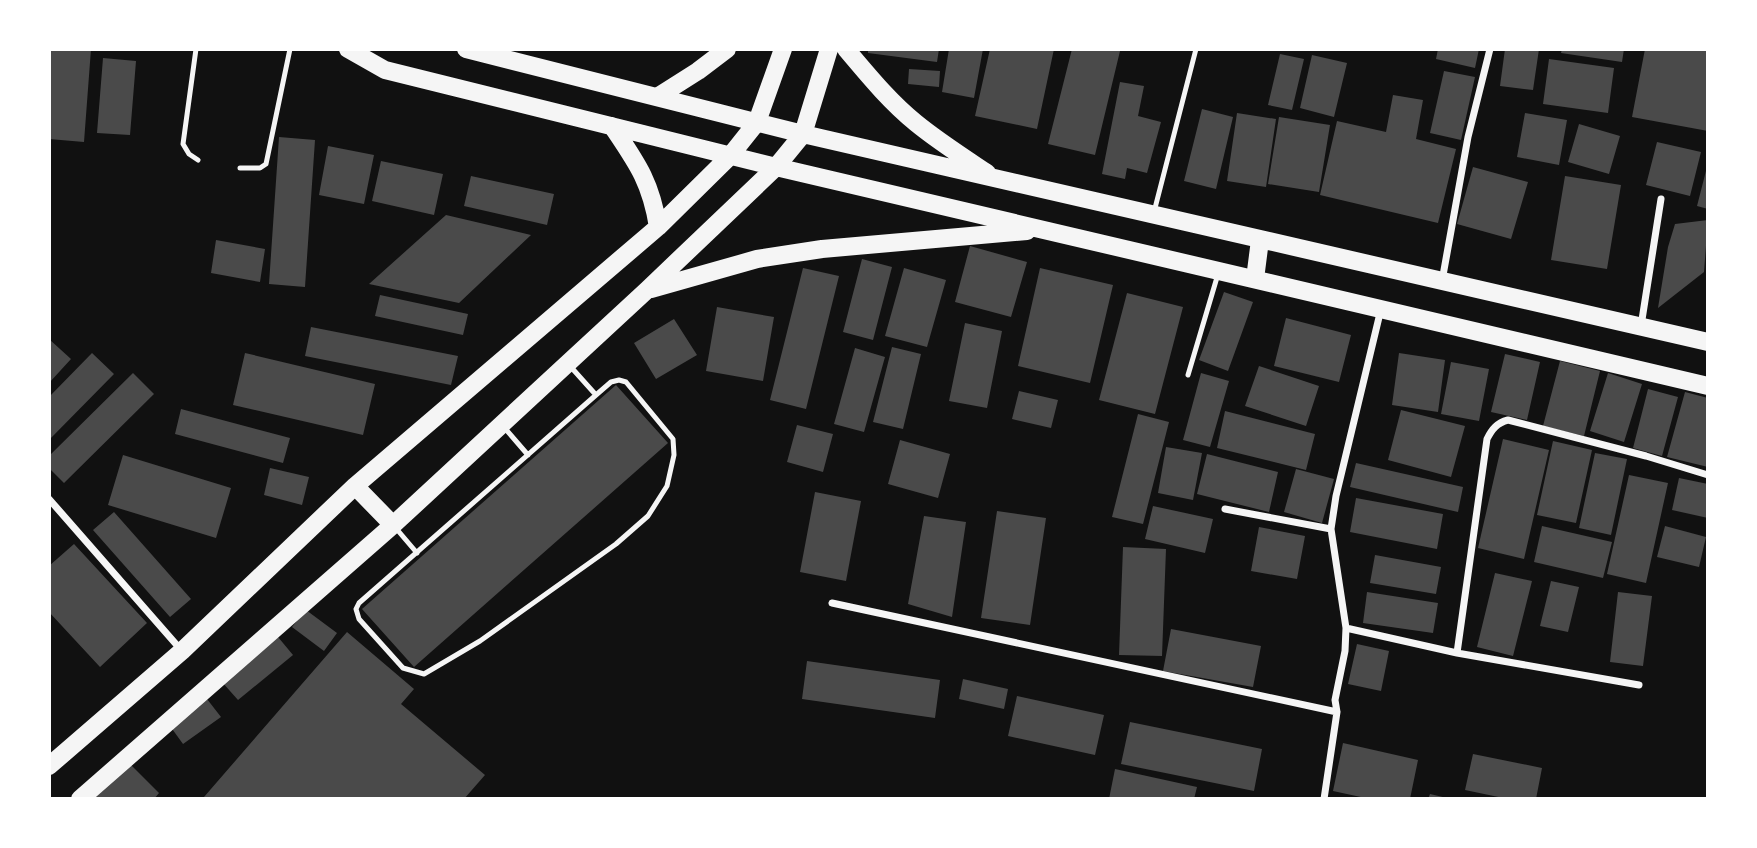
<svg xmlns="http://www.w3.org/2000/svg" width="1757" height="848" font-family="'Alegreya Sans',sans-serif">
<rect width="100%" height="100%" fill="#111"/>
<path fill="#4a4a4a" d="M51,49H91L84,142L49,139Z
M868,49H939L937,62L868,53Z
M949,49H983L974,98L942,92Z
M990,49H1054L1037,129L975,116Z
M1072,49L1120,51L1095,155L1048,144Z
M1438,49H1479L1475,68L1436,59Z
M1505,49H1539L1533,90L1500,86Z
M1562,49H1624L1622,62L1561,53Z
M1645,49H1708V131L1632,117Z
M1280,54L1304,59L1292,110L1268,105Z
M1312,55L1347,63L1334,117L1300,108Z
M103,58L136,61L130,135L97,133Z
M1549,59L1614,68L1608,113L1543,104Z
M909,69L940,71L939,87L908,84Z
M1444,71L1475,77L1461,140L1430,133Z
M1120,82L1144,86L1138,116L1161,122L1147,173L1127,168L1125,179L1102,174Z
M1393,95L1423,100L1416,139L1456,149L1438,223L1320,195L1337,121L1386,132Z
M1202,109L1233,117L1216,189L1184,181Z
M1237,113L1276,119L1266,187L1227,181Z
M1525,113L1567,120L1559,165L1517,157Z
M1279,117L1330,125L1319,192L1268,184Z
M1579,124L1620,136L1609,174L1568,162Z
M279,137L315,140L305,287L269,284Z
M1657,142L1701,152L1690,196L1646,185Z
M328,146L374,155L364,204L319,195Z
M381,161L443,174L434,215L372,201Z
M1473,167L1528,182L1511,239L1457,224Z
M1707,167H1708V209L1697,206Z
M471,176L554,194L547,225L464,206Z
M1565,176L1621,185L1607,269L1551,260Z
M446,215L531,235L459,303L369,284Z
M1708,220L1704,272L1658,308L1668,247L1675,224Z
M216,240L265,249L260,282L211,273Z
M970,246L1027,262L1011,317L955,302Z
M862,259L892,267L873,340L843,332Z
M803,268L839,276L806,409L770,400Z
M904,268L946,280L927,347L885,336Z
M1040,268L1113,285L1090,383L1018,366Z
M1224,292L1253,302L1228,371L1199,360Z
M1127,293L1183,307L1155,414L1099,400Z
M380,295L468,314L463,335L375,316Z
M717,307L774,317L763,381L706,371Z
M1286,318L1351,335L1339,382L1274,366Z
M674,319L697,355L656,379L634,343Z
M965,323L1002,331L987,408L949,401Z
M311,327L458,356L451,385L305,356Z
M49,339L71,359L49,383Z
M892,347L921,354L903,429L873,422Z
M855,348L885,357L864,432L834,424Z
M92,353L114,374L49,440V397Z
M245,353L375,384L363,435L233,405Z
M1399,353L1445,360L1438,412L1392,405Z
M1505,354L1540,362L1527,420L1491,412Z
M1560,361L1600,371L1584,436L1543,426Z
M1451,362L1489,369L1479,421L1441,414Z
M1259,366L1319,386L1306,426L1245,406Z
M133,373L154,394L64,483L49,468V456Z
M1201,373L1229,381L1210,447L1183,440Z
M1608,373L1642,384L1624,442L1590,431Z
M616,385L668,443L414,667L362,609Z
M1648,389L1678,397L1662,456L1633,448Z
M1019,391L1058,400L1051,428L1012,419Z
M1685,392L1708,398V467L1667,457Z
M181,409L290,438L283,463L175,434Z
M1401,410L1465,426L1451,477L1388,460Z
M1225,411L1315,434L1306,470L1217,448Z
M1138,414L1169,422L1143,524L1112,517Z
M797,425L833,434L823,472L787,462Z
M1503,439L1549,450L1524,559L1478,548Z
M900,440L950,454L938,498L888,484Z
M1553,441L1592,450L1576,523L1537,515Z
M1166,447L1202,453L1193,500L1158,493Z
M1595,453L1627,459L1611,535L1579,528Z
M1207,454L1278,472L1269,512L1197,494Z
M123,455L231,488L216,538L108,505Z
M1356,463L1463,487L1458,512L1350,487Z
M270,468L309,477L302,505L264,495Z
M1296,469L1334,479L1322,523L1284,512Z
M1629,475L1668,483L1646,583L1607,574Z
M1679,478L1708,484V518L1672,510Z
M815,492L861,501L846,581L800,572Z
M1356,498L1443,514L1437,549L1350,532Z
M1153,506L1213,519L1205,553L1145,539Z
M997,511L1046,518L1030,625L981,618Z
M114,512L191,599L170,617L93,530Z
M924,516L966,522L952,617L908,604Z
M1542,526L1612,542L1603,578L1534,562Z
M1665,526L1706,537L1699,567L1657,557Z
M1259,527L1305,536L1297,579L1251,571Z
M74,544L147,623L100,667L49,612V566Z
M1123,547L1166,549L1162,656L1119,655Z
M1375,555L1441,567L1436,594L1370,583Z
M1495,573L1532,581L1513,656L1477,647Z
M1551,581L1579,587L1568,632L1540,626Z
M1367,592L1438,603L1433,633L1363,623Z
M1618,592L1652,596L1643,666L1610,662Z
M306,610L337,633L324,651L292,627Z
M1171,629L1261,646L1253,687L1163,671Z
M347,632L414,689L401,704L485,775L464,799H206L204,797Z
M278,637L293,655L238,700L222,682Z
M1357,644L1389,651L1381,691L1348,684Z
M807,661L940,680L935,718L802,699Z
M963,679L1008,689L1004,709L959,699Z
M1017,696L1104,715L1095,755L1008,736Z
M207,699L221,717L183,744L170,726Z
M1130,722L1262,749L1254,791L1121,764Z
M1343,743L1418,760L1410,799H1370L1333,791Z
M1473,754L1542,768L1536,799H1508L1465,790Z
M128,762L159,793L154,799H91Z
M1115,769L1197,787L1194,799H1109Z
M1430,794L1447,798L1446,799H1428Z"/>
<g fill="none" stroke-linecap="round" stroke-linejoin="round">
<path stroke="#f5f5f5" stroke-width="5" d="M196,49L183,144L189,154L198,160
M240,168H260L266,164L290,49
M1154,212L1196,49
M570,366L596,395
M1188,375L1218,274
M619,380L626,382L673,439L674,455L667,486L648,516L616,544L480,641L424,674L403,668L359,619L356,609L359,603L596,395L611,382Z
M503,426L528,455
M394,526L417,553"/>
<path stroke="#f5f5f5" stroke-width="7" d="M1442,281L1468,137L1490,49
M1641,326L1661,199
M49,499L182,651
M1225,509L1331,529
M832,603L1337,712
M1346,628L1457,653L1639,685
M1457,653L1487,439C1492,429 1497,423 1508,420L1646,456L1708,475
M1324,799L1337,712L1335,700L1345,651L1346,628L1331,529L1336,496L1381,309"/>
<path stroke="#f5f5f5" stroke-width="18" d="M348,49L385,70L776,167L1708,386
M466,49L803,134L1708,342
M846,49C868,75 889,101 916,123C938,141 963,157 987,173
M657,97L698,71L727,49
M612,126C637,163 651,182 658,227
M1255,279L1260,240
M651,289L757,259L822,249L1027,231
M355,486L393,525
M49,766L182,651L355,486L658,227L730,156L757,122L783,49
M80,799L393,525L647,290L776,167L803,134L829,49"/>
</g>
<rect width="1757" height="848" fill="none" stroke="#ffffff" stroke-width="102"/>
</svg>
